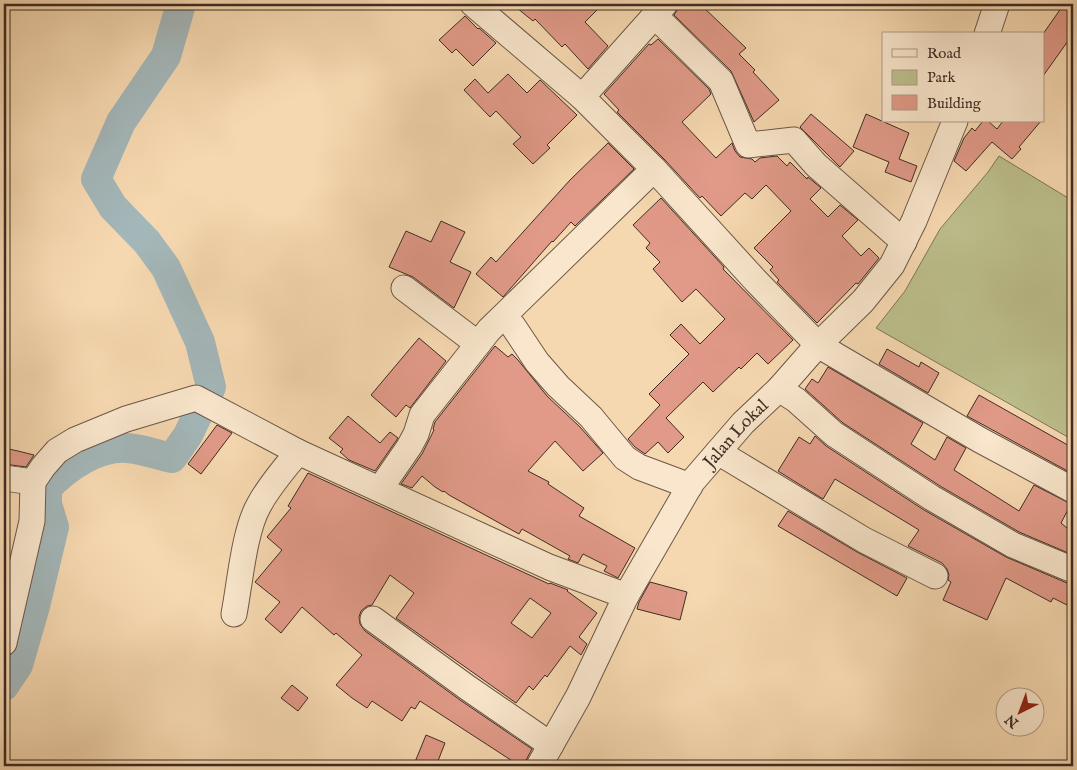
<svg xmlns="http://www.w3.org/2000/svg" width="1077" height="770" font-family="'IM FELL English',serif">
<rect width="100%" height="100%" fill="#f6d8b0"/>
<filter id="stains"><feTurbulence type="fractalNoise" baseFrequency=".004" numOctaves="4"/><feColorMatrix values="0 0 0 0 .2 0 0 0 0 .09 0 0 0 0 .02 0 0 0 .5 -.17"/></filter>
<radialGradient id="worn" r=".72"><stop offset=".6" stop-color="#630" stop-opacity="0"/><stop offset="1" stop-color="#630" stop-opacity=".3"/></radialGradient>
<path fill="#bcbf8c" stroke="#7d7658" d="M999,156L1073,201V440L876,328L905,291L940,229L988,172Z"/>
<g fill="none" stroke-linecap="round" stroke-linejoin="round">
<path stroke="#a3b6b8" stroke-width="30" d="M4,686L18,665L35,606L54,527L47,504V488C67,467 97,446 127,448C142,449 158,455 172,458L188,435L211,387L200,342L166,268L147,242L113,207L96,179L121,122L166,56L181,4"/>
</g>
<path fill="#e19a88" stroke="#3e2c24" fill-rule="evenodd" d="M512,4H547L545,6L548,9L554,4H603L585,22L608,46L588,69L565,44L562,47L535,19L533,21Z
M679,4H700L746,48L739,54L755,70L753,72L779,100L754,122L731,71L674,15L679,7Z
M1064,4L1073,10V34L1043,76V34Z
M465,16L478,29L479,28L496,43L473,66L456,49L452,53L439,40Z
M658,39L709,89L711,94L682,122L716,158L732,143L735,151L740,157L752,159L755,162L760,158L777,156L787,166L790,162L807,179L808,177L821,188L810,199L828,217L840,205L858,220L842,236L861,256L869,248L879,258L858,284L856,283L817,323L777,282L779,280L770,270L773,267L754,248L791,211L766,185L752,199L745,193L721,216L702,196L700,198L664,159L617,112L619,110L604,94L649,44L651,45Z
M508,74L527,93L540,80L577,115L547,145L550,148L533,164L513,144L521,137L496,111L490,117L464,90L475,79L488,93Z
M811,114L854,151L840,167L800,127Z
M866,114L909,133L899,159L917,166L911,182L885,172L889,162L853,147Z
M983,121H988L997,129L1003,121H1041L1019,147L1021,149L1012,159L992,142L966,171L954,161L964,138L972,128L975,131Z
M608,143L634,169L575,226L571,222L553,242L552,241L503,297L476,274L491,257L496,262L570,180Z
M661,198L724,267L723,269L793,340L768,364L757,353L741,369L739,367L713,392L703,382L666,418L684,437L668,453L658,442L645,454L635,447L628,439L660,405L649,394L689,354L670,335L681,324L700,344L725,319L696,289L682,302L653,269L660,262L646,248L650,243L633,225Z
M441,221L465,232L450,262L471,272L454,308L413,277L389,267L406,231L431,242Z
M419,338L446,361L410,408L406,405L396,417L371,395Z
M495,346L508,357L512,354L518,360L547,396L580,427L603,453L583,471L555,441L528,471L549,482L548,484L584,508L579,516L635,548L618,578L604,571L607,566L583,554L578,563L568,559L570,556L522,529L519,534L449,495L444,491L443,492L435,487L422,476L412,488L401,484L422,454L434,430L433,429L435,422Z
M887,349L919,367L921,362L939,373L928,393L879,364Z
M828,367L923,423L911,444L935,460L947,437L966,448L954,470L1019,511L1034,485L1071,504L1061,523L1073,533V555L1019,532L940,486L843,423L805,389L812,379L818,383Z
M979,395L1073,448V474L967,416Z
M348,416L380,443L390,432L398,438L375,471L349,460L340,452L343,449L329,438Z
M217,425L232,433L201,474L188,464Z
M815,436L826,446L924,510L1006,557L1067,583L1073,584V594L1067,605L1053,598L1051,602L1006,578L987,620L943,600L951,582L948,580L949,575L947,569L942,563L908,546L919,530L835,479L823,499L778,471L799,437L810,444Z
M4,448L18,451L34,455L26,467L4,464Z
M308,473L549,584L550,583L568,590L567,591L597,613L579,637L587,644L581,655L570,646L547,677L545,675L533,690L529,686L516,703L396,618L414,593L390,575L372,605L367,606L361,611L359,617L360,624L365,631L460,700L532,749L523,766H520L420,701L415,709L411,707L402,721L372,701L367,708L352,698L336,685L362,655L336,633L334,635L302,607L281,633L265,619L280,602L255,582L282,550L267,537L291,508L288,506ZM530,598L551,613L532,638L511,623Z
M788,511L857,552L907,578L897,596L778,526Z
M650,582L687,592L680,620L637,609L639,602Z
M292,685L308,698L298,711L281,698Z
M426,735L445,743L436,766H425L415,762Z"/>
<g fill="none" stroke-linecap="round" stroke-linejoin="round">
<g stroke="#6c5747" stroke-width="27">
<g id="minor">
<path d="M473,4L582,97L654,169L755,280L818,345L980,440L1073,490"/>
<path d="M654,15L721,81L748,145L794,140L816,165L904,242"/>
<path d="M987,34L997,4"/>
<path d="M582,97L665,4"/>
<path d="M404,288L478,344L489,330L654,169"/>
<path d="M503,317L513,326L537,362L558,386L591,417L625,458L639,467L690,486"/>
<path d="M779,389L796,400L834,434L932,498L1013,545L1073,570"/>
<path d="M718,452L864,540L935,576"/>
<path d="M4,478L33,482"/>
<path d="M380,489L409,447L416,434L422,415L478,344"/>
<path d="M234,614C240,583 244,531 259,505C269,486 284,469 298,452L549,567L626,596"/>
<path d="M373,619L468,688L551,745"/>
<path d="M4,643L32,521L33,482L43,467L57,451L75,440L126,419L196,398L298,452"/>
<path id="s1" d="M539,766L578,697L626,596L692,482L743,423L779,389L815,348L863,301L892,265L914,221L955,121"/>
</g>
</g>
<use href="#minor" stroke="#f9e6cc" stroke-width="25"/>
</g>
<g text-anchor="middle" stroke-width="5" stroke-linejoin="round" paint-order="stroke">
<g font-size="18" fill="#3e2c24" stroke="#f9e6cc">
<text dy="6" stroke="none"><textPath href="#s1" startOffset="388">Jalan Lokal</textPath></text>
</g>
</g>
<rect width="1077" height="770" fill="none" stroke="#f6d8b0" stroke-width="20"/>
<rect x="5" y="5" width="1067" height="760" fill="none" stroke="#3e2c24" stroke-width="2.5"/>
<rect x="10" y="10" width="1057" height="750" fill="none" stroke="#3e2c24"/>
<rect x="882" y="32" width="162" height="90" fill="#f9e6cc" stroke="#ae9c89"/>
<rect x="892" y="49" width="25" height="8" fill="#f9e6cc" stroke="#ae9c89"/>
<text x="927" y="58" font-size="15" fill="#3e2c24">Road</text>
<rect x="892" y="70" width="25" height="15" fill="#bcbf8c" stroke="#ae9c89"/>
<text x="927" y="82" font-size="15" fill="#3e2c24">Park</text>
<rect x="892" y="95" width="25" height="15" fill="#e19a88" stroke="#ae9c89"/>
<text x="927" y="108" font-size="15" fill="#3e2c24">Building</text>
<g transform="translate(1020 712) rotate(222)"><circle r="24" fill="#f9e6cc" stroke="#ae9c89"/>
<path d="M0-4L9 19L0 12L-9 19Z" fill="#8f2418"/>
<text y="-8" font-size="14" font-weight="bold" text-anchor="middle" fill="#3e2c24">N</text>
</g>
<rect width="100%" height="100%" filter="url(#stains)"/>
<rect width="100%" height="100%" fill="url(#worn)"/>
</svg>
